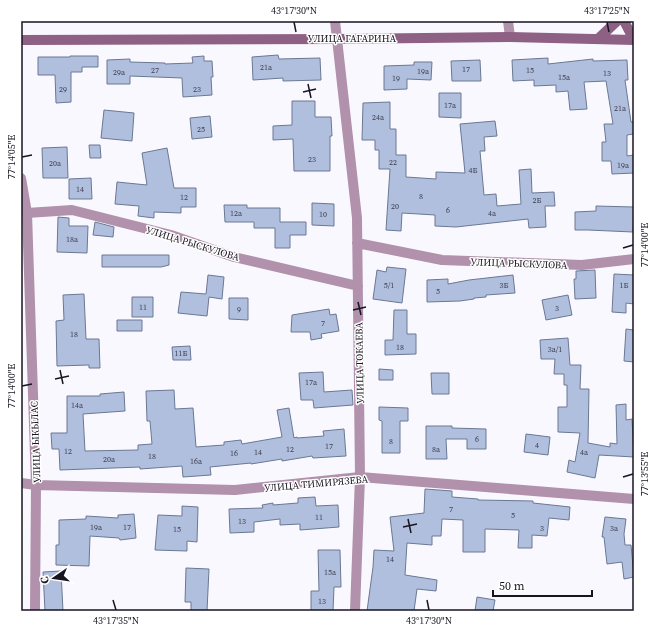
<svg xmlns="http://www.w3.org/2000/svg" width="655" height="632" font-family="'Source Serif 4',serif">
<rect width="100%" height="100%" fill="#faf8ff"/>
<path fill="#b0bfde" stroke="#6a7894" d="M278,55L279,59L320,58L321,80L283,81V78L253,80L252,57Z
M70,56H98V67H82V72H71V102L56,103L55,75H38V57H70Z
M204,56V61H212L213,77H211L212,95L183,97L182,78L130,76V84H107V60L130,59V62L165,63V64L193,63L192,57Z
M548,58V64L593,59V61L627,60L628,80H625L631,122H634V134L627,135V156L634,155V173L612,174L611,161H602V142H606L604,124H613L606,81L584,82L587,109L570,110L568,91L556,92V85L534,86V80L513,81L512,60Z
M480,60L481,81H452L451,61Z
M414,62H432L431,80L407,79V89L384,90V66L414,65Z
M439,93H461V118L439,117Z
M292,101H315V117H331L332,136H330V171H294L293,139L273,140V126L292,125Z
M390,102V129H396V155H406V177L436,179V172L465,173L460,124L495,121L497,136L484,137L485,151H480L484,195L496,194L497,206L521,204L519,170L531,169L532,193L554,192L555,206H545L546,227L529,228L528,219L456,227L435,226V215L402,213L401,231L386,230L390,169H379V150H375V140H362L363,103Z
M104,110L134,113L132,141L101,138Z
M210,116L212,137L192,139L190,118Z
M89,145H100L101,158H90Z
M67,147L68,178H43L42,148Z
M167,148L174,188H196V207H181V213L154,212V218L138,216L139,206L115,204L117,182L147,185L142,153Z
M91,178L92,199H69V179Z
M312,203L334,204V226L312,225Z
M224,205H247V208H280V222H306V235H290V248H275V228H254V222H225Z
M596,206L634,207L633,232L588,230H575V212L596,211Z
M58,217L69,218V226H88L87,253L57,252Z
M95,222L114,227L113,237L93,235Z
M102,255H169V265L161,267H102Z
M387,267L406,269L402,303L373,299L377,270L386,272Z
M595,270L596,298L575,299L574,279H576V271Z
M614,274L634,275V304L626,303V313L612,312Z
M208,275L224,277L222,299L209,297L207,316L178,313L181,292L206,294Z
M513,275L515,293L486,295V297L474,298V299L460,301L427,302V280L448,279V284L469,280Z
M84,294L86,339H99L100,368H89V365L57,366L56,321L64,320L63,295Z
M568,295L572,315L546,320L542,300Z
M132,297H153V317H132Z
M229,298H248V320L229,319Z
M329,309L330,315L336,314L339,331L321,334L322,338L311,340L310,332H291L292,315Z
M394,310H407V334H416V354L385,355V340H393Z
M117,320H142V331H117Z
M626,329L634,330V362L624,361Z
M568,338L570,365H581L580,389H589L588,443L610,447V443L617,444L616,405L626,404V420L632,419L634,457L599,455L595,478L567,472L569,460L575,462L580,433L558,432V407H567V385H564V374H554L555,359H541L540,340Z
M190,346L191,360H173L172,347Z
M379,369L393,370V380H379Z
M323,372L324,392L352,390L353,405L314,408L313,400H301L299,373Z
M431,373H449V394H432Z
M174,390L175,409L193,408L196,447L224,445V442L241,440L242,444L282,437L277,410L289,408L294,438L297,437V438L324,436L323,431L344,429L346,456L313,458L312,456L282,461V459L251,464V463L210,467L211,475L183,477L182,466L140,469V467L60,470L59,449H52L51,433H67V396H100V394L124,392L125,411L83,414L85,451L138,450V445L152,444L150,421H147L146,391Z
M379,407L408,408V421H400V453H382V421L379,420Z
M426,426H452V428L486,429V449H467V439H446L447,459H426Z
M526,434L550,437L548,455L524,452Z
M425,489L452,491V497L478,499V500L533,501V503L570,507L569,520L549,518L547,536L532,535V548H518L519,530L485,529V552H463V520L442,519L441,536H432V545L407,543L405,575L437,580L436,591L417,589L414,611H367L373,567L374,550L394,551L390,517L424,513Z
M315,497L316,506L338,505L339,527L300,530V524L280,525V519L254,522V532L230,533L229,509L263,508L262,505L273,503V505L298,503V498Z
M182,506L198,507L197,542L187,541V551L155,550L158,515L182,516Z
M134,514L136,538L120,540L119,538L90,536L89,566L56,565V545H59V520L86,519V516L118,518V515Z
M605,517L626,519L624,534L625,545H631L634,577L624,579L622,562L607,564L604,537H602Z
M318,550H340L341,587H334L333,611H311V591H319Z
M186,568L209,569L207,611H191V602H185Z
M61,571L63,611H45L43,572Z
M477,597L495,600L493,611H475Z"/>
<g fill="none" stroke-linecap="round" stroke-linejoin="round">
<path stroke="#b191ab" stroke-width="10" d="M335,21L357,218L360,477L355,611
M508,21L510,37
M21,178L27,213L36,485L35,611
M27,213L72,210L171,235L234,257L358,286
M357,243L442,260L582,265L634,259
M21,483L36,485L235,490L360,477L634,499"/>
<path stroke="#8d6084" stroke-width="10" d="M624,21L634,40
M598,39L617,21
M21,40L338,39L510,37L634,40"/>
</g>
<path fill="none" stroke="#181420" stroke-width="1.5" d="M294,22L296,32M607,22L609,32M308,84L311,98M303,92L316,89M22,157L32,155M623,248L633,245M358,302L361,315M353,310L366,307M60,370L63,384M55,379L69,376M22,386L32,384M623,477L633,474M408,519L411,533M403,527L417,524M113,600L116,610M427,600L429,610"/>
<g text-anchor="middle" stroke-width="3" stroke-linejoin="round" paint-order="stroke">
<g font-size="8" fill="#3e3f50">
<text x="266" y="70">21а</text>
<text x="466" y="72">17</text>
<text x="155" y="73">27</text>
<text x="530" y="73">15</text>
<text x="423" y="74">19а</text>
<text x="119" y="75">29а</text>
<text x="607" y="76">13</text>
<text x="564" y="80">15а</text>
<text x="396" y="81">19</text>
<text x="63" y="92">29</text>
<text x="197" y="92">23</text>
<text x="450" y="108">17а</text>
<text x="620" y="111">21а</text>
<text x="378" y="120">24а</text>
<text x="201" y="132">25</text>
<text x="312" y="162">23</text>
<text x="393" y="165">22</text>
<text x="55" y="166">20а</text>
<text x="623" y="168">19а</text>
<text x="473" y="173">4Б</text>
<text x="80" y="192">14</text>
<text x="421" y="199">8</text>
<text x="184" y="200">12</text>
<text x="537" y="203">2Б</text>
<text x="395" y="209">20</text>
<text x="448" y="213">6</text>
<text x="236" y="216">12а</text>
<text x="492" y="216">4а</text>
<text x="323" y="217">10</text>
<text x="72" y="242">18а</text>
<text x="389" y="288">5/1</text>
<text x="504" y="288">3Б</text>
<text x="624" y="288">1Б</text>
<text x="438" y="294">5</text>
<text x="143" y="310">11</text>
<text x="557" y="311">3</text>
<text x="239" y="312">9</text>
<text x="323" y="326">7</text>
<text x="74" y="337">18</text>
<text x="400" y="350">18</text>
<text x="555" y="352">3а/1</text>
<text x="181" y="356">11Б</text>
<text x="311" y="385">17а</text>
<text x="77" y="408">14а</text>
<text x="477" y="442">6</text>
<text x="391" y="444">8</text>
<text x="537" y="448">4</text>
<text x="329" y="449">17</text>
<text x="290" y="452">12</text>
<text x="436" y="452">8а</text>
<text x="68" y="454">12</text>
<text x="258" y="455">14</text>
<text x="584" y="455">4а</text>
<text x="234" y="456">16</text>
<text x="152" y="459">18</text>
<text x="109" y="462">20а</text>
<text x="196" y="464">16а</text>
<text x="451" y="512">7</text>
<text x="513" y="518">5</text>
<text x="319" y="520">11</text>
<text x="242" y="524">13</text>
<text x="96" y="530">19а</text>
<text x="127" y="530">17</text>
<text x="542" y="531">3</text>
<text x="614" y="531">3а</text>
<text x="177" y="532">15</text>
<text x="390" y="562">14</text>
<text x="330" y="575">15а</text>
<text x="322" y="604">13</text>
</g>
<g font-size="10" fill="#181420" stroke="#fff">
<text x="352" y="42">УЛИЦА ГАГАРИНА</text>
<text transform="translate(193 243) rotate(17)" y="4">УЛИЦА РЫСКУЛОВА</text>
<text transform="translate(519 263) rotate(2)" y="4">УЛИЦА РЫСКУЛОВА</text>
<text transform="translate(359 363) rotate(-91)" y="4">УЛИЦА ТОКАЕВА</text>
<text transform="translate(35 442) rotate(-92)" y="4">УЛИЦА ЫКЫЛАС</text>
<text transform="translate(316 483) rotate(-5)" y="4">УЛИЦА ТИМИРЯЗЕВА</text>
</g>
</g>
<rect width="655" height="632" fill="none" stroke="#ffffff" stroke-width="44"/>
<g transform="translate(54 578) rotate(257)" stroke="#ffffff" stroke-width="3" paint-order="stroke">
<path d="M0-3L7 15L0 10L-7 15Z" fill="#181420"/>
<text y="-6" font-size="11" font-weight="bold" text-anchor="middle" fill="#181420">С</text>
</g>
<path d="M493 590v6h99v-6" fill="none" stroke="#181420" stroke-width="2"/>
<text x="499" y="590" font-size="12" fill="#181420" stroke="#ffffff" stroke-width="3" paint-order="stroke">50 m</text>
<rect x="22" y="22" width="611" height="588" fill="none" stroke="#181420" stroke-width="1.5"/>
<g font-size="10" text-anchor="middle" fill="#181420">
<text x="294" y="14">43°17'30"N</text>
<text x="607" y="14">43°17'25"N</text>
<text transform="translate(11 157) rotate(-90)" y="4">77°14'05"E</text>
<text transform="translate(644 245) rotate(-90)" y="4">77°14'00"E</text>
<text transform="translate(11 386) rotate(-90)" y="4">77°14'00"E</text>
<text transform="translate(644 474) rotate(-90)" y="4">77°13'55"E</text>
<text x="116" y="624">43°17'35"N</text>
<text x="429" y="624">43°17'30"N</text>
</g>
</svg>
